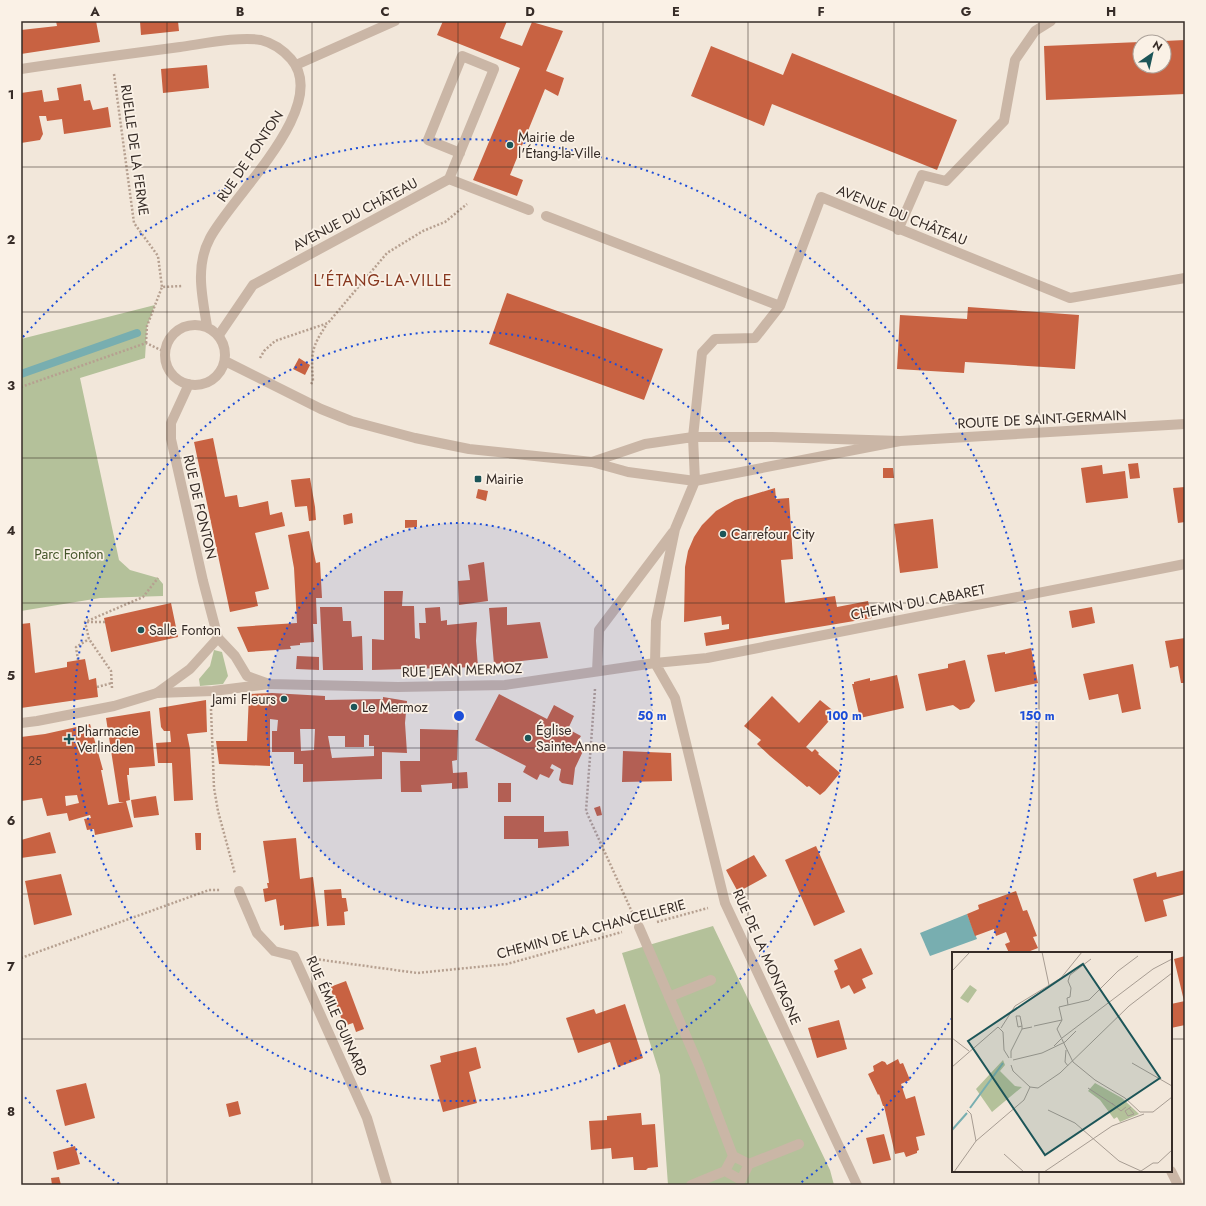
<svg xmlns="http://www.w3.org/2000/svg" width="1206" height="1206" font-family="Jost,sans-serif">
<rect width="100%" height="100%" fill="#f2e7da"/>
<path fill="#b4c19a" d="M155,305L147,326L145,358L80,378L119,560L130,570L158,578L163,584V596L100,598L21,611V339Z
M214,650L222,652L228,676L223,684L200,686L199,679L210,666Z
M713,926L830,1170L834,1185H668L660,1075L622,953Z"/>
<path fill="#78aeb0" d="M967,914L977,939L930,956L920,933Z"/>
<g fill="none" stroke-linecap="round" stroke-linejoin="round">
<path stroke="#78aeb0" stroke-width="8" d="M21,374L137,333"/>
</g>
<path fill="#c86242" fill-rule="evenodd" d="M56,21H96L100,42L21,54V30L57,26Z
M140,21H178L179,31L141,35Z
M443,21H507L500,38L522,46L532,22L563,31L546,71L564,78L558,96L545,89L510,175L523,180L517,196L473,180L520,68L437,35Z
M1185,40V94L1046,100L1044,46L1140,42V66H1164V41Z
M711,46L783,75L792,53L957,120L937,170L772,104L764,126L691,96Z
M207,65L209,88L163,93L161,69Z
M81,84L84,101L90,100L93,110L108,107L111,127L64,134L62,119L47,121L46,116H39L43,134L40,140L21,143V93L42,90L44,102L59,100L57,88Z
M507,293L663,349L644,400L489,344Z
M968,307L1079,315L1075,369L965,362L964,373L897,369L900,315L967,319Z
M299,358L310,365L305,375L293,369Z
M213,438L225,497L237,495L239,507H242L268,501L270,515L282,512L285,526L255,533L269,589L255,592L258,606L230,612L194,442Z
M1138,463L1140,478L1130,479L1128,464Z
M1102,465L1103,474L1125,471L1128,498L1086,503L1081,468Z
M883,468H893L894,478H883Z
M310,478L315,507L316,520L309,521L307,506L295,507L291,480Z
M1185,487V522L1178,523L1173,488Z
M775,488L776,499L789,498L793,559L781,560L785,603L835,596L837,607L868,601L872,618L706,646L704,633L729,629V624L722,625L721,616L684,622L685,567L688,551L694,537L702,525L716,511L735,500Z
M478,489L488,491L486,501L476,498Z
M352,513L353,523L344,525L343,515Z
M933,519L938,568L900,573L894,524Z
M405,520H417V527L405,528Z
M309,531L316,563L320,562L322,598H316L317,624H313L314,642L300,643V645L290,646L291,649L248,652L237,627L297,623L294,568L288,535Z
M484,562L488,601L459,605L458,581L470,580L468,565Z
M384,591H403L402,606H414L415,638L420,639L419,623H426L425,608L440,607L441,621L447,620V625L477,622L476,641L478,667L372,670V639L384,640Z
M171,603L178,637L111,652L104,618Z
M320,607H342L343,621H351L352,637L362,636L363,670H323Z
M507,607V625L540,622L548,658L494,664L489,608Z
M1092,607L1095,623L1072,628L1069,611Z
M30,623L35,673L67,667V662L85,659L89,680L96,678L98,697L21,708V624Z
M1185,638V683H1181L1178,666L1170,668L1165,641Z
M1031,648L1038,683L995,692L987,655L1005,652V654Z
M297,656L319,657V670L296,669Z
M965,660L975,701L969,708L960,710L953,705L926,711L918,674L948,668V664Z
M1133,664L1141,709L1122,713L1118,694L1089,700L1083,674Z
M897,675L904,708L860,718L852,684H854V682L870,678V681Z
M272,693L325,696V700L383,699V697L407,701L405,723L407,753L382,752V779L303,782V764H294V752H272V731H277L278,720L270,719V766L219,764L216,741H247L249,694ZM300,729H315L314,750L301,751ZM364,735H369V746H374V756L332,758L328,736H345V747H364Z
M499,694L547,719L554,705L574,716L568,729L581,736L577,742L585,747L575,768L573,785L562,783L559,780L561,769L552,764L550,768L554,770L549,778L540,774L537,780L523,772L526,766L475,740Z
M772,696L799,723L820,700L836,713L806,747L812,752L815,749L819,753L818,754L840,773L825,791L820,795L809,786L807,787L770,756L757,744L761,740L744,726Z
M206,700L207,732L187,734L190,749L193,800L174,801L172,763H158L156,743L171,742L170,731H164L161,727L159,708Z
M150,711L155,766L129,768V775H127L130,800L126,801L133,827L95,835L94,829L87,830L84,819L91,818L90,815L69,821L67,813L47,816L42,798L21,801V737L45,734L90,724L103,770H101L108,805L124,802H119L106,718ZM77,795L79,803L66,806L65,796Z
M420,729L458,730L457,760L452,761L453,773L467,772L468,788L452,789V783L421,785L422,792H401L400,761H420Z
M623,751L671,753L672,781L622,782Z
M498,783H511V802H498Z
M156,796L159,815L134,818L131,800Z
M600,806L602,815L597,816L594,808Z
M504,816H544V832L568,831L569,846L538,848V839H504Z
M50,832L56,853L21,858V840Z
M195,833H201V850H196Z
M296,838L300,879L313,877L319,926L284,930V925L280,926L276,899L265,902L263,889L268,888L267,883H269L263,841Z
M816,846L845,912L814,926L785,860Z
M754,855L767,876L738,892L726,870Z
M1185,870V894L1163,900L1167,916L1145,922L1133,879L1156,872L1157,877Z
M61,874L72,915L34,925L25,881Z
M341,889L342,898H346L348,911L344,912L345,925L327,926L324,890Z
M1016,891L1023,911L1027,910L1037,936L1033,937L1038,948L1025,953H1009L1005,944L1010,942L1006,932L996,936L994,929L975,936L967,914L979,909L978,905Z
M861,948L873,974L862,979L866,988L854,994L849,985L841,989L834,971L838,969L834,960Z
M1185,956V1001H1184L1174,959Z
M346,981L364,1029L356,1032L353,1023L344,1026L330,987Z
M1185,1001V1025L1171,1028V1004Z
M625,1004L643,1058L618,1067L610,1042L578,1053L566,1018L594,1009L596,1014Z
M839,1020L847,1049L817,1058L808,1028Z
M476,1047L481,1068L469,1072L477,1103L443,1112L430,1065L441,1062L440,1056Z
M898,1059L900,1064L903,1063L910,1080L901,1084L906,1099L915,1096L925,1135L916,1137L919,1150L917,1151V1153L906,1157L904,1152L895,1154L884,1106H883L879,1094L878,1095L868,1074L874,1071L873,1066L882,1061L885,1062L887,1065Z
M86,1083L95,1118L65,1126L56,1090Z
M238,1101L241,1114L229,1117L226,1104Z
M641,1113L642,1125L655,1124L658,1167L648,1168L646,1170H634L633,1157L612,1159L611,1148L591,1150L589,1121L607,1120V1116Z
M884,1134L891,1160L873,1164L866,1138Z
M75,1146L80,1164L57,1170L53,1152Z
M59,1177L61,1185H52L51,1178Z"/>
<g fill="none" stroke-linecap="round" stroke-linejoin="round">
<path stroke="#b6a090" stroke-width="2.5" stroke-dasharray="2 2" stroke-linecap="butt" d="M114,74L134,223L158,256L162,287
M146,343L147,326L162,287L183,286
M260,358L264,351L275,341L328,323L387,253L423,231L445,222L467,204
M311,384L313,381C311,353 311,348 327,324
M21,387L146,343L165,352
M87,622H105
M78,660L76,647L89,639
M97,687L112,683
M112,688L111,671L89,639L85,622L143,597L158,578
M595,689L586,811L632,912
M211,709L214,788L218,811L235,874
M657,922L708,908
M21,958L209,890H221
M315,959L417,973L507,964L622,932"/>
<path stroke="#cab6a6" stroke-width="10" d="M449,179L494,69L462,56L428,140L460,153
M546,216L780,306L821,197L1070,298L1185,278
M898,230L922,175L946,181L1004,121L1015,60L1035,31L1051,21
M219,335L253,285L449,179L529,210
M693,437L702,353L715,339L755,338L780,306
M639,927L699,1066L733,1156L725,1171L741,1180L749,1164L733,1156
M669,997L711,980
M749,1164L799,1144
M691,1185L725,1171"/>
<path stroke="#cab6a6" stroke-width="10" d="M157,693L213,691L269,684"/>
<path stroke="#cab6a6" stroke-width="10" d="M296,65L395,21
M239,891L257,933L274,951L294,956L367,1118L387,1185
M1171,1171L1178,1185
M857,1185L725,903L675,698L655,663L707,658L1185,564"/>
<path stroke="#cab6a6" stroke-width="10" d="M21,69C74,61 127,54 180,47C202,44 240,36 261,40C273,43 283,50 291,59C332,106 231,197 210,238C195,266 202,296 207,326
M165 355a30 30 0 1 1 60 0a30 30 0 1 1-60 0Z
M225,361L321,409L351,421L415,438L469,449L592,462L628,472L695,481L900,441
M189,384L171,423V439L203,581L218,638
M592,462L645,444L693,437H772L900,441L1185,424
M218,638L235,656L247,676L269,684L398,687L505,685L655,663L656,621L675,529L695,481L693,437
M597,671L599,630L673,532
M21,723L37,721L114,706L157,693L190,669L218,638"/>
</g>
<path fill="none" stroke="#362c27" stroke-width="1" stroke-opacity="0.55" d="M167,21V1185M312,21V1185M458,21V1185M603,21V1185M748,21V1185M894,21V1185M1039,21V953M21,167H1185M21,312H1185M21,458H1185M21,603H1185M21,748H1185M21,894H1185M21,1039H953M1171,1039H1185M1039,1171V1185"/>
<circle cx="459" cy="716" r="193" fill="#1d4ed8" fill-opacity=".12"/>
<g fill="none" stroke="#1d4ed8" stroke-width="2" stroke-dasharray="2 4">
<circle cx="459" cy="716" r="193"/>
<circle cx="459" cy="716" r="385"/>
<path d="M952 1018A578 578 0 0 1 799 1184M119 1184A578 578 0 0 1 23 1095M23 337A578 578 0 0 1 987 951"/>
</g>
<g fill="#1c5558" stroke="#faf1e6" stroke-width="1.5">
<circle cx="510" cy="145" r="4"/>
<rect x="474" y="475" width="8" height="8" rx="2"/>
<circle cx="723" cy="534" r="4"/>
<circle cx="141" cy="630" r="4"/>
<circle cx="284" cy="699" r="4"/>
<circle cx="354" cy="707" r="4"/>
<circle cx="528" cy="738" r="4"/>
<path d="M67 733h4v4h4v4h-4v4h-4v-4h-4v-4h4z"/>
</g>
<g text-anchor="middle" stroke-width="3.5" stroke-linejoin="round" paint-order="stroke">
<g font-size="12" fill="#5a3a2e">
<text x="35" y="765">25</text>
</g>
<g font-size="14" fill="#362c27" stroke="#faf1e6" text-anchor="start">
<text x="518" y="142">Mairie de<tspan x="518" dy="16">l'Étang-la-Ville</tspan></text>
<text x="486" y="484">Mairie</text>
<text x="731" y="539">Carrefour City</text>
<text x="149" y="635">Salle Fonton</text>
<text x="276" y="704" text-anchor="end">Jami Fleurs</text>
<text x="362" y="712">Le Mermoz</text>
<text x="536" y="735">Église<tspan x="536" dy="16">Sainte-Anne</tspan></text>
<text x="77" y="736">Pharmacie<tspan x="77" dy="16">Verlinden</tspan></text>
</g>
<g font-size="14" fill="#362c27" stroke="#faf1e6">
<text transform="translate(135 150) rotate(82)" y="5">RUELLE DE LA FERME</text>
<text transform="translate(250 156) rotate(-56)" y="5">RUE DE FONTON</text>
<text transform="translate(355 214) rotate(-28)" y="5">AVENUE DU CHÂTEAU</text>
<text transform="translate(902 215) rotate(22)" y="5">AVENUE DU CHÂTEAU</text>
<text transform="translate(1042 419) rotate(-3)" y="5">ROUTE DE SAINT-GERMAIN</text>
<text transform="translate(200 507) rotate(77)" y="5">RUE DE FONTON</text>
<text transform="translate(918 602) rotate(-11)" y="5">CHEMIN DU CABARET</text>
<text transform="translate(462 670) rotate(-2)" y="5">RUE JEAN MERMOZ</text>
<text transform="translate(591 929) rotate(-15)" y="5">CHEMIN DE LA CHANCELLERIE</text>
<text transform="translate(767 957) rotate(66)" y="5">RUE DE LA MONTAGNE</text>
<text transform="translate(337 1016) rotate(66)" y="5">RUE ÉMILE GUINARD</text>
</g>
<g font-size="14" fill="#45552a" stroke="#faf1e6">
<text x="69" y="559">Parc Fonton</text>
</g>
<g font-size="16" letter-spacing="1" fill="#87371e" stroke="#faf1e6">
<text x="383" y="286">L'ÉTANG-LA-VILLE</text>
</g>
</g>
<g transform="translate(952 952)">
<rect width="220" height="220" fill="#f2e7da"/>
<path d="M18,33L25,38L16,51L8,46ZM51,108L53,113L48,119L63,134L70,135L40,160L24,137ZM143,131L170,146L187,162L168,170L165,165L162,167L148,148L136,139Z" fill="#b4c19a"/>
<path fill="none" stroke="#78aeb0" stroke-width="2" d="M18,156L51,111M0,178L15,161"/>
<path fill="none" stroke="#a79c92" stroke-width="1" d="M90,0L97,33M0,19L18,0M116,53L115,46L118,45L119,36L116,29L118,23L139,7M110,68L105,77L121,110L143,128L173,146L188,160H201L220,145M70,74L66,75L64,64H68L70,74V77M82,74L110,68L107,55L137,48L166,19L186,4M49,76L63,54L109,26L130,0M0,86L17,99M102,94L110,86L201,17L220,7M114,98L113,110L116,114M59,106V99L70,77L80,75M61,108L90,101L113,90L124,79M180,111L220,134M59,113L61,119L78,135L86,136L108,121L177,54L220,21M0,115L46,75L51,80L52,98L57,106M136,136L162,153L160,151M162,153L169,159L174,155M177,156L182,162L176,164L173,159L179,155M15,158L19,162L24,189M96,158L123,171L167,209L189,219L201,211H206L220,198M52,202L72,220M2,220L24,189L72,148L78,135M92,220L160,174L192,162"/>
<path fill="#1c5558" fill-opacity="0.15" stroke="#1c5558" stroke-width="2" d="M131,12L208,126L93,203L16,89Z"/>
<rect width="220" height="220" fill="none" stroke="#362c27" stroke-width="2"/>
</g>
<circle cx="459" cy="716" r="6" fill="#1d4ed8" stroke="#faf1e6" stroke-width="2"/>
<g font-size="12" text-anchor="middle" font-weight="bold" fill="#1d4ed8" stroke="#faf1e6" stroke-width="3.5" stroke-linejoin="round" paint-order="stroke">
<text x="652" y="720">50 m</text>
<text x="844" y="720">100 m</text>
<text x="1037" y="720">150 m</text>
</g>
<rect width="1206" height="1206" fill="none" stroke="#faf1e6" stroke-width="44"/>
<g transform="translate(1152 54) rotate(34)"><circle r="19" fill="#faf1e6" stroke="#aca29a"/>
<path d="M0-3L7 15L0 10L-7 15Z" fill="#1c5558"/>
<text y="-6" font-size="11" font-weight="bold" text-anchor="middle" fill="#362c27">N</text>
</g>
<rect x="22" y="22" width="1162" height="1162" fill="none" stroke="#362c27" stroke-width="1.5"/>
<g font-size="13" text-anchor="middle" font-weight="bold" fill="#362c27">
<text x="95" y="16">A</text>
<text x="240" y="16">B</text>
<text x="385" y="16">C</text>
<text x="530" y="16">D</text>
<text x="676" y="16">E</text>
<text x="821" y="16">F</text>
<text x="966" y="16">G</text>
<text x="1111" y="16">H</text>
<text x="11" y="99">1</text>
<text x="11" y="244">2</text>
<text x="11" y="390">3</text>
<text x="11" y="535">4</text>
<text x="11" y="680">5</text>
<text x="11" y="825">6</text>
<text x="11" y="971">7</text>
<text x="11" y="1116">8</text>
</g>
</svg>
